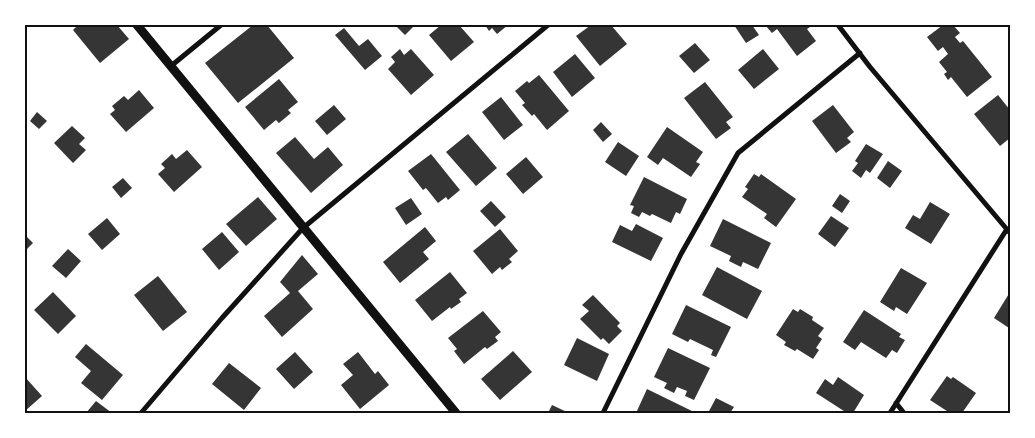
<svg xmlns="http://www.w3.org/2000/svg" width="1035" height="438" font-family="'PT Sans Narrow',sans-serif">
<rect width="100%" height="100%" fill="#fff"/>
<path fill="#353535" d="M78,25H117L129,39L100,63L73,30Z
M253,25H267L294,58L238,103L205,63Z
M395,25H415L405,35Z
M441,25H459L474,42L451,61L429,35Z
M485,25H508L497,34L492,28L489,31Z
M591,25H611L627,44L600,66L576,36Z
M734,25H752L759,35L746,43Z
M765,25H809L810,27L807,29L816,41L797,56L777,29L772,33Z
M943,25H953L960,33L955,37L960,43L963,41L992,77L967,97L951,77L948,80L944,74L947,72L939,62L948,54L943,47L938,51L927,37Z
M344,28L359,46L368,39L382,56L365,70L335,35Z
M695,43L710,60L694,73L679,56Z
M400,49L404,55L411,49L434,75L411,95L388,69L395,62L391,57Z
M763,49L779,69L754,89L738,70Z
M575,54L595,78L572,97L553,72Z
M539,75L569,111L547,130L534,114L532,116L522,105L525,103L515,91L527,81L529,83Z
M279,79L298,102L288,110L291,113L279,123L276,120L264,130L245,107Z
M705,82L733,117L726,122L731,128L716,139L684,98Z
M139,90L154,108L126,132L110,114L115,110L112,106L124,96L128,100Z
M998,95L1010,110V138L1000,146L974,114Z
M501,97L523,125L504,140L482,112Z
M334,105L346,119L327,135L315,121Z
M833,105L854,132L847,138L851,142L836,153L812,121Z
M37,112L47,121L39,129L30,121Z
M601,122L612,134L603,142L593,130Z
M72,126L85,138L79,144L86,150L73,163L54,143Z
M667,127L703,152L696,162L700,164L691,177L663,158L658,165L647,157Z
M468,134L497,168L476,186L446,152Z
M295,137L314,159L328,147L343,165L311,193L276,153Z
M618,142L639,156L626,176L605,162Z
M866,144L883,154L870,173L866,170L861,178L852,171L858,163L855,161Z
M187,150L202,167L174,192L158,174L165,168L161,164L172,154L176,159Z
M431,154L460,190L448,200L446,197L438,203L426,188L423,190L408,171Z
M526,157L543,177L523,194L506,174Z
M888,161L902,171L890,188L877,178Z
M754,174L759,177L761,174L796,199L776,227L764,218L767,214L742,197L748,189L745,187Z
M644,177L687,199L680,214L676,212L671,223L652,214L650,216L642,212L639,217L631,213L634,206L630,205Z
M123,178L132,188L121,198L112,187Z
M840,194L850,201L842,213L832,206Z
M258,197L277,219L246,246L226,224Z
M411,198L422,214L406,225L395,208Z
M491,201L506,217L495,227L480,211Z
M930,202L950,214L931,244L905,228L913,215L920,219Z
M831,216L849,228L835,247L818,234Z
M107,218L120,234L102,250L88,234Z
M723,219L771,243L758,269L743,262L741,267L729,261L731,256L710,246Z
M636,224L663,238L651,261L612,242L620,225L632,231Z
M425,227L436,241L423,252L429,259L400,283L383,262Z
M500,229L518,251L509,259L512,262L502,270L500,267L492,274L473,251Z
M222,232L239,252L219,270L202,249Z
M25,235L33,243L25,251Z
M68,249L81,261L66,278L52,266Z
M302,255L318,274L298,291L313,309L282,337L264,316L290,293L280,282Z
M717,267L762,291L747,319L702,295Z
M901,268L927,283L907,314L896,307L894,311L880,302Z
M450,272L467,293L459,299L461,302L451,309L450,307L432,321L415,300Z
M158,276L187,312L163,331L134,295Z
M53,292L76,316L58,334L34,310Z
M1010,292V326L1009,328L994,318Z
M593,295L620,323L617,326L622,331L609,344L603,338L601,340L580,319L589,311L582,305Z
M686,305L731,327L716,357L711,355L713,350L690,339L688,342L672,334Z
M793,309L798,312L800,309L813,317L812,320L824,328L818,336L822,339L816,348L819,350L813,359L797,349L795,351L784,345L786,342L776,335Z
M864,310L901,334L899,337L905,340L897,353L892,350L886,358L861,342L855,350L843,342Z
M483,311L501,332L495,337L498,341L487,349L485,347L464,364L454,351L457,349L448,338Z
M577,338L609,354L597,381L564,365Z
M86,344L123,375L102,400L81,383L91,371L75,357Z
M668,348L710,368L694,400L685,396L687,391L677,387L674,393L664,388L667,383L654,377Z
M513,351L532,372L500,400L481,379Z
M295,352L313,372L294,389L276,369Z
M358,352L375,374L378,371L389,385L360,409L341,385L353,375L343,364Z
M229,363L261,388L244,410L212,384Z
M947,376L951,379L953,377L976,393L962,413H950L930,400Z
M25,377L42,396L25,411Z
M838,377L864,395L853,413H847L816,393L825,379L833,385Z
M647,389L696,413H636Z
M716,398L734,407L730,413H708Z
M96,401L112,413H86Z
M552,405L569,413H548Z"/>
<g fill="none" stroke-linecap="round" stroke-linejoin="round">
<path stroke="#111" stroke-width="5" d="M838,25L870,67L1010,233
M171,66L221,25
M896,403L904,413
M141,413L222,318L303,228L548,25
M603,413L681,254L738,153L860,53
M890,413L1007,229"/>
<path stroke="#111" stroke-width="9" d="M137,25L456,413"/>
</g>
<rect width="1035" height="438" fill="none" stroke="#ffffff" stroke-width="52"/>
<rect x="26" y="26" width="983" height="386" fill="none" stroke="#111" stroke-width="2"/>
</svg>
